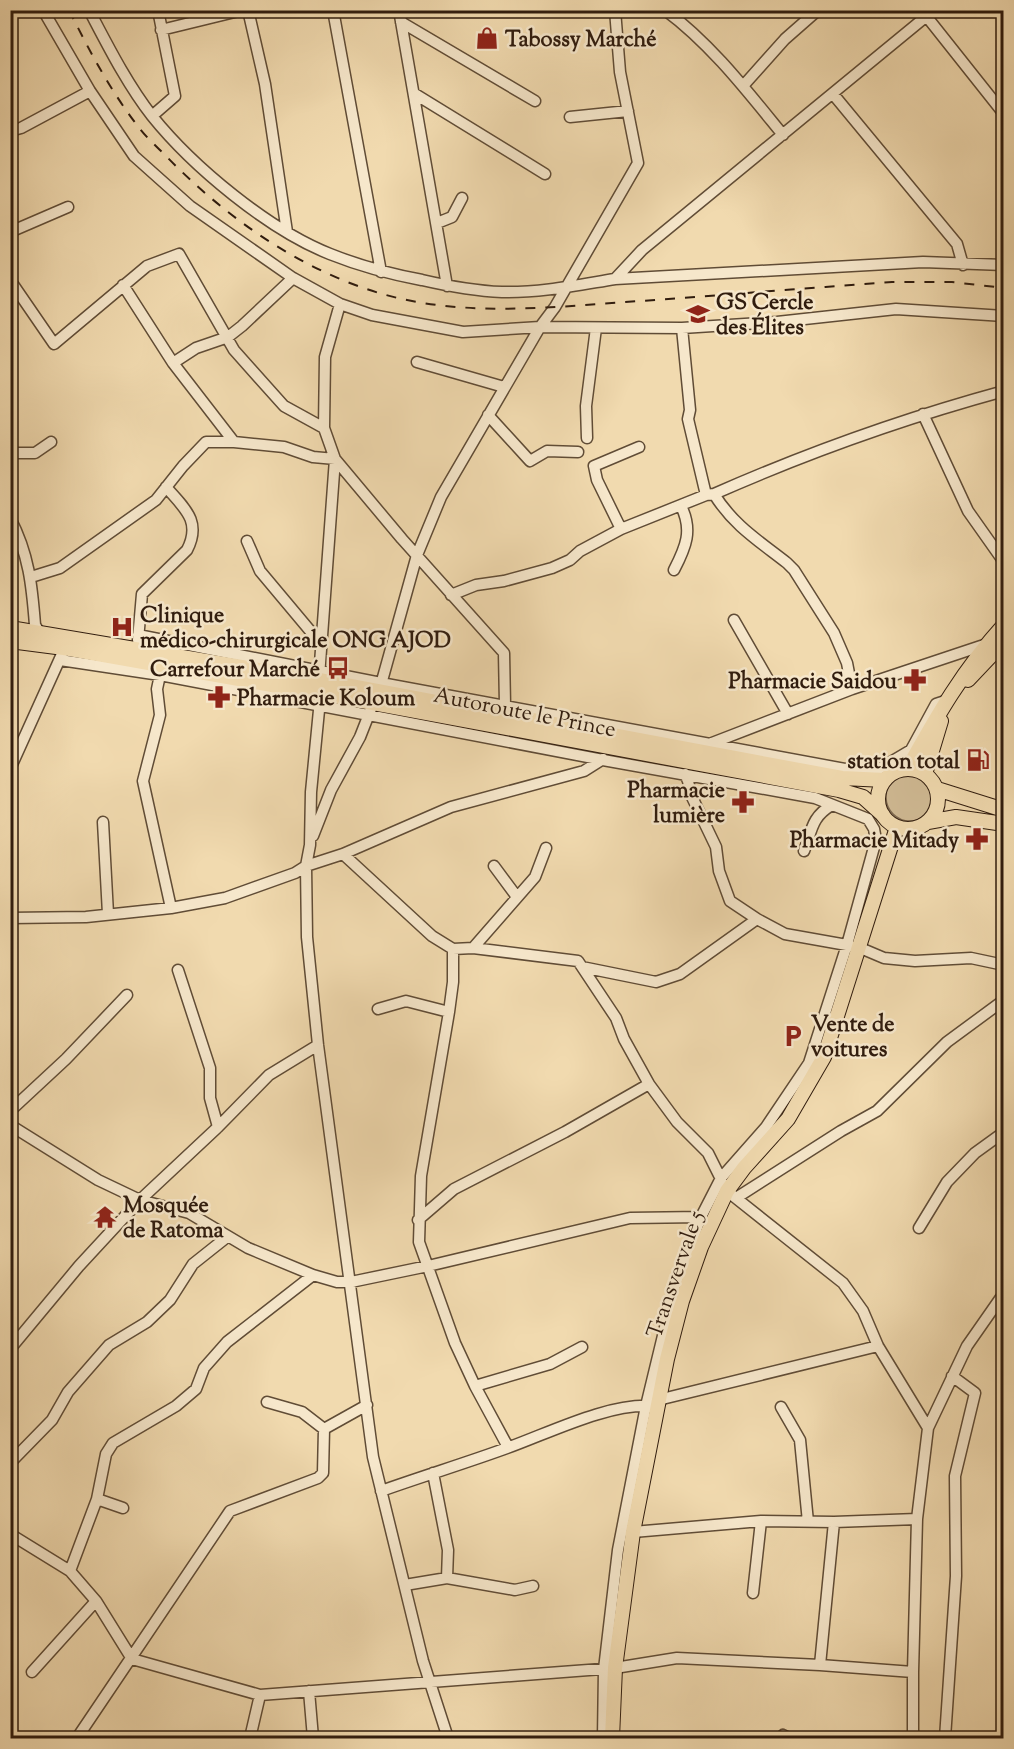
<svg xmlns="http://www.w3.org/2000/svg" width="1014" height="1749" font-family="'Sorts Mill Goudy',serif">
<rect width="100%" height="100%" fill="#f1daaf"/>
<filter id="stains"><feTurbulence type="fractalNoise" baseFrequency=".00333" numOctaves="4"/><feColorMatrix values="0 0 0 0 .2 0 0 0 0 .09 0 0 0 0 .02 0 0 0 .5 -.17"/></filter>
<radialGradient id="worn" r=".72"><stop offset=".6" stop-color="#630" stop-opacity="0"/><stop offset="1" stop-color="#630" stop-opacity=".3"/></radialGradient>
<path fill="#d0ba94" stroke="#806b51" stroke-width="1.5" d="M886 797a24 24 0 1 1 48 0a24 24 0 1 1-48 0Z"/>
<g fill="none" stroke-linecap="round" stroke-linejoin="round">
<g stroke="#604c36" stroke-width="13">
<path id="minor" d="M43,10L90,91L134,156L190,206L293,278L340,304L372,315L463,332L540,327L682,328L777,322L896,309L1004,316
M89,10C108,46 127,84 152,116C193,167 269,230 330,254C360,266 390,274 422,280C448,286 476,291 502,292C540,293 578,285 615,279L923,262L1004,265
M248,10L265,84L287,232
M333,10L381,272
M399,10L447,286
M665,10C711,44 747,91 783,135
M927,17L1004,114
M401,22L535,101
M161,30L243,10
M743,86L785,39L818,10
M415,94L545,174
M833,94L957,244L963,265
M152,116L175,96L158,10
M570,117L628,111
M10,131L21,128L90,91
M437,223L452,217L462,198
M10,232L68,207
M615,279L642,250L934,10
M10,280L54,344L147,266L179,254L234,350L284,406L324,428
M123,285L173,363L234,442L284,447L313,457L335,459L319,677
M340,304L325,357L324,428L335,459L402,539L504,653L505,705
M682,328L690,410L688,419L706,495
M417,362L504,387
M173,363L196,348L228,337L242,326L293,278
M923,414L968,511L1004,562
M488,415L530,461L547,451L578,452
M587,438L586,406L596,328
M10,453H35L51,442
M714,494C733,525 759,541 787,563L794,570L834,633L847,663L852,689
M10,518C29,554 32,586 35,625L39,632
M621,529L597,480L594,466L639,447
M247,541L260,571L322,645
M674,570C686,547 693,530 681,506
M31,577L60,568L156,500L183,466L206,442H234
M451,595L476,585L504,581L552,568L570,560L580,551L621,529L706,495L714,494C807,453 905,418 1004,391
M734,620L788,714
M138,635L381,683L856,771L874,772L911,750L936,704L945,701
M138,640L142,594L187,550C202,521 184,508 166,487
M60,660L160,675L603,760L815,798L868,819L874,829L876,840L847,945L809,1063L766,1127L721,1178L701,1217L675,1286L646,1406L618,1550L604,1669L603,1738
M160,675L157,689L160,715L143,781L171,908
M380,688L417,555L441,497L540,327L555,307L638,163L620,72L615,10
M320,700L311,792L310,845L306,866L307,937L318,1045L373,1457L423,1661L448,1738
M712,743L852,689L987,644
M10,769L62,654
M685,774L688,781L691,795L716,847L719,871L730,901L757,919L785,934L858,947L884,958L915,961L971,958L1004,965
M103,822L108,914
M313,836L331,790L360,737L371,709
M804,851C812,831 811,817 832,805
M343,854L432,936L453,949V982L449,1012L421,1176L419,1242L455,1343L475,1386L508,1447
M494,866L517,897
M10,918L86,917L171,908L225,898L295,873L306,866L343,854L451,807L584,771L603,759
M473,948L535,877L546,848
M453,949L473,948L578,961L616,1018L624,1039L649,1084L677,1122L708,1153L727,1191L843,1283L863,1311L878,1346L928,1428
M582,967L656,982L680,974L757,919
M178,970L210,1068V1098L218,1127
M378,1009L406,1001L449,1012
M10,1111L66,1059L127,995
M10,1125L98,1180L140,1200L189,1213L248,1248L313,1275L337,1282H351L428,1266L630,1218L701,1217
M736,1198L841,1131L877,1111L947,1042L1004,1000
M418,1220L454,1189L565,1132L649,1084
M919,1228L947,1182L975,1153L1004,1132
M10,1349L79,1266L140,1200L218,1127L269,1075L318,1045
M475,1386L550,1364L582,1347
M658,1400L878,1346
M267,1402L302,1412L324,1429L367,1405
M781,1407L800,1440L808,1522
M10,1463L52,1420L68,1392L109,1345L147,1322L170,1300L193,1264L227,1237
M381,1491C423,1476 466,1463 507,1448C549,1433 608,1403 652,1406
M97,1499L123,1508
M633,1532L761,1521L834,1522L917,1519
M10,1534L70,1571L96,1601L132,1659L260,1695L615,1668L677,1658L820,1665L913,1672
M70,1571L97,1499L106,1454L113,1443L176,1406L196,1389L204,1368L227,1342L313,1275
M447,1578L515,1590L533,1586
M405,1585L447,1578L448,1550L433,1473
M753,1593L761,1521
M820,1665L834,1522
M32,1672L96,1601
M309,1691L313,1738
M77,1738L230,1511L318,1478L323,1473L324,1429
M250,1738L260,1695
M780,1738L783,1735L789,1738
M913,1738V1672L917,1519L928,1428L967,1346L1004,1293
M945,1738L956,1576L955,1476L975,1393L952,1376"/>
</g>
<g stroke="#301c0e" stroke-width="16">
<path id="major" d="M10,628L319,680L842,778L885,780
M10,641L64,648L373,703L839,790L863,797L883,815
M968,680L1004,642
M908,768C937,716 963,670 1004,625
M878 799a30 30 0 1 1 60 0a30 30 0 1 1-60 0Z
M925,774L941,721
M937,789L1004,810
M928,822L956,817L1004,824
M612,1738L615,1668L633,1532L667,1359L682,1301L701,1247L727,1191L744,1168L788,1119L824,1057L897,827"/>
</g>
<use href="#minor" stroke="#f6e7cb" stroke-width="10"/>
<use href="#major" stroke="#f1daaf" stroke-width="14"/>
<path stroke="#301c0e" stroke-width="2" stroke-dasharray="10 10" stroke-linecap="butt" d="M69,10C90,52 111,92 140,129C147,138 157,147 166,156C233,225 321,285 417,302C491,315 566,306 640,301C724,295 808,288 892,282H952L1004,288
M1004,1501C1000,1527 1000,1553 1004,1580"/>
</g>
<defs>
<g id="shop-bare" transform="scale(1.8)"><path d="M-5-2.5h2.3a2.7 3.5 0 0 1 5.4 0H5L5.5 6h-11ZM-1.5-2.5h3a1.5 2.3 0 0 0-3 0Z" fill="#8f2418" stroke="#f6e7cb" stroke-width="2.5" paint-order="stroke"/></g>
<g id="school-bare" transform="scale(1.8)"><path d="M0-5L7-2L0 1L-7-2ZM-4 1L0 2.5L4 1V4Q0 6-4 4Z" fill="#8f2418" stroke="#f6e7cb" stroke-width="2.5" paint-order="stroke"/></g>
<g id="hospital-bare" transform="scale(1.8)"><path d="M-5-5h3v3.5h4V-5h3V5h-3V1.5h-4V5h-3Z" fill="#8f2418" stroke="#f6e7cb" stroke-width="2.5" paint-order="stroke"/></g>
<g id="bus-bare" transform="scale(1.8)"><path d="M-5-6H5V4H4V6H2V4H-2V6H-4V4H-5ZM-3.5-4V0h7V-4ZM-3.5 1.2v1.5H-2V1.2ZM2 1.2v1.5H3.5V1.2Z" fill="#8f2418" stroke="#f6e7cb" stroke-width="2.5" paint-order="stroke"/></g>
<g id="pharmacy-bare" transform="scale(1.8)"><path d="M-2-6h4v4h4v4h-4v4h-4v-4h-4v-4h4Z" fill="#8f2418" stroke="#f6e7cb" stroke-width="2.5" paint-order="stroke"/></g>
<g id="fuel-bare" transform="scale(1.8)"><path d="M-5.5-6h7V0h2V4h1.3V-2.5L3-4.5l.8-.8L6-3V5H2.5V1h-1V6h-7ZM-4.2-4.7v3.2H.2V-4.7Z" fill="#8f2418" stroke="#f6e7cb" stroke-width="2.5" paint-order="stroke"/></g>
<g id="parking-bare" transform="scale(1.8)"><path d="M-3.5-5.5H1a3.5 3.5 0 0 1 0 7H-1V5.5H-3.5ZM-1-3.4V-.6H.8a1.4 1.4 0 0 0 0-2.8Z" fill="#8f2418" stroke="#f6e7cb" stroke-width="2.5" paint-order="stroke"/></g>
<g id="temple-bare" transform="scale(1.8)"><path d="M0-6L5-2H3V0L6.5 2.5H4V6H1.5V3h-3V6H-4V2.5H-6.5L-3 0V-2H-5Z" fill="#8f2418" stroke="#f6e7cb" stroke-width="2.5" paint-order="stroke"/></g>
</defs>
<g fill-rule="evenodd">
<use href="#shop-bare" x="487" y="38"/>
<use href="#school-bare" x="698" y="314"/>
<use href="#hospital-bare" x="122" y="627"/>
<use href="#bus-bare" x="338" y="668"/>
<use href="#pharmacy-bare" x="915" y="680"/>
<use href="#pharmacy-bare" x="219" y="697"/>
<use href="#fuel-bare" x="978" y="760"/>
<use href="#pharmacy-bare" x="743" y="802"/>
<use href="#pharmacy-bare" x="977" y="839"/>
<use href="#parking-bare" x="793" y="1036"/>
<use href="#temple-bare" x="105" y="1217"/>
</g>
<g text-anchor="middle" stroke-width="5" stroke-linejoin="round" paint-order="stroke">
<g font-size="22" font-weight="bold" fill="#301c0e" stroke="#f6e7cb" text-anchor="start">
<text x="505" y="46">Tabossy Marché</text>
<text x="716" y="309">GS Cercle<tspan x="716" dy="25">des Élites</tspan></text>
<text x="140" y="622">Clinique<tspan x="140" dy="25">médico-chirurgicale ONG AJOD</tspan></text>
<text x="320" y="676" text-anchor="end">Carrefour Marché</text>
<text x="897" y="688" text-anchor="end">Pharmacie Saidou</text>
<text x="237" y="705">Pharmacie Koloum</text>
<text x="960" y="768" text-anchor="end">station total</text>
<text x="725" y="797" text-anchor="end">Pharmacie<tspan x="725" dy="25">lumière</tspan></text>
<text x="959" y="847" text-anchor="end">Pharmacie Mitady</text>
<text x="811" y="1031">Vente de<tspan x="811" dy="25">voitures</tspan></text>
<text x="123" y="1212">Mosquée<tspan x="123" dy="25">de Ratoma</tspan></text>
</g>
<g font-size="22" fill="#301c0e" stroke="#f6e7cb">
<text transform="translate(525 711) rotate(11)" y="8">Autoroute le Prince</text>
<text transform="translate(674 1274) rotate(-71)" y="8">Transvervale 5</text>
</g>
</g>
<rect width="1014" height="1749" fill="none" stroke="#f1daaf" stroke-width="36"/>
<rect x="12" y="12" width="990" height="1725" fill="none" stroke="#301c0e" stroke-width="3"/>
<rect x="18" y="18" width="978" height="1713" fill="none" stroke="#301c0e" stroke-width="1.5"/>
<rect width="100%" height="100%" filter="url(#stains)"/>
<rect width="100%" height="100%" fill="url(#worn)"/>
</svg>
